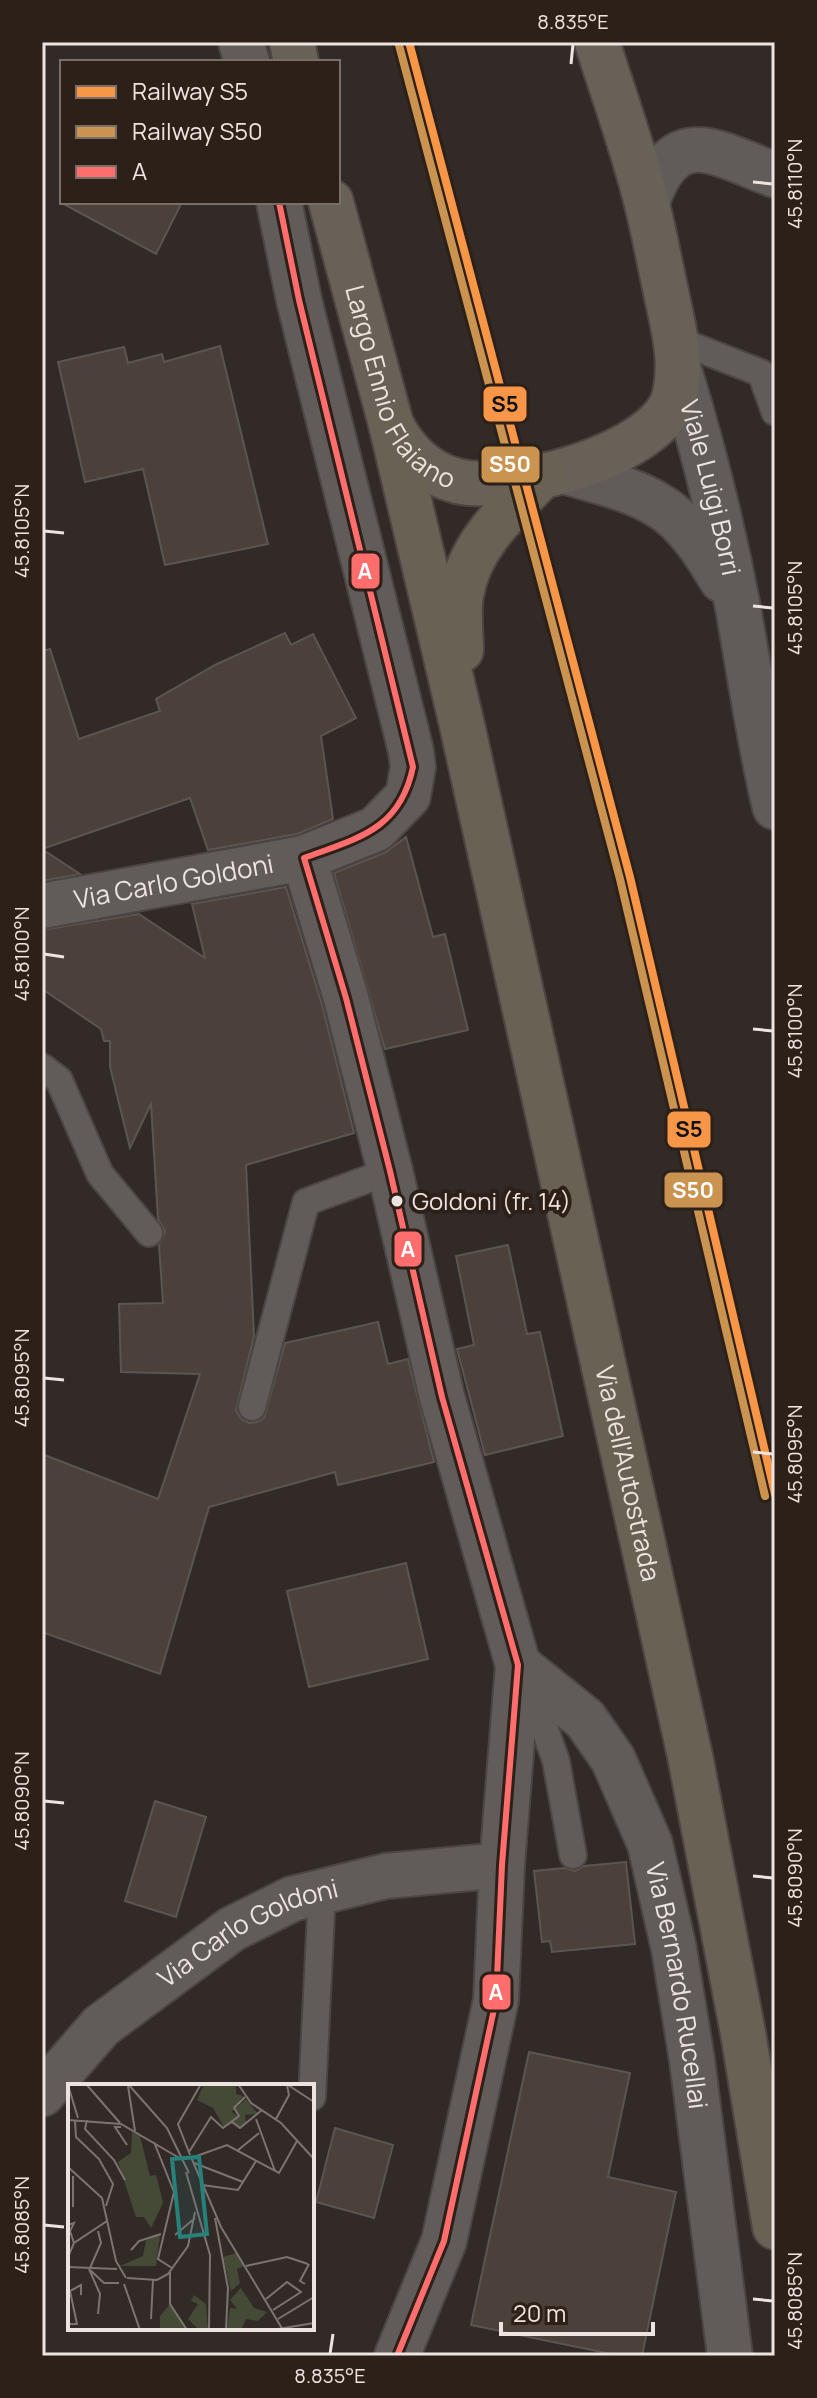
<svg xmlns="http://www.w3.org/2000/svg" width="817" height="2398" font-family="Manrope,sans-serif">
<rect width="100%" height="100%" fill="#322a27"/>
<path fill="#4b413a" stroke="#5b5551" stroke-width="2" d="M60,202H182L156,254Z
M220,346L268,544L165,565L143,469L85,482L58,362L124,347L128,363L162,354L164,362Z
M285,633L291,645L313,634L356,718L321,736L333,819L297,834L208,850L190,798L42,849L80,874L42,881V651L50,649L79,739L160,711L156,699L215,665Z
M406,837L433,937L445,934L468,1030L385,1049L334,873L386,852Z
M286,887L322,1005L354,1133L246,1165L254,1336L236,1410L241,1419L249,1423L257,1422L264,1418L285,1343L378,1322L388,1364L408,1359L434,1462L338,1485L335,1472L209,1507L160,1674L42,1632V1454L158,1499L200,1374L121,1372L119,1304L163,1303L159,1245L165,1231L158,1219L151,1104L130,1148L110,1067V1041H104L101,1029L42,989V930L139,914L205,958L192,904Z
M508,1245L527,1334L540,1332L563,1436L485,1455L457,1349L474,1345L456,1256Z
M406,1563L428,1659L309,1687L287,1591Z
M155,1801L206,1817L176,1917L125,1901Z
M626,1862L635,1944L552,1952L550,1941L542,1942L534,1871L565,1868L575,1871L584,1866Z
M529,2052L630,2073L608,2177L676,2192L642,2356H621L471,2325Z
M335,2128L393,2145L374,2218L316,2202Z"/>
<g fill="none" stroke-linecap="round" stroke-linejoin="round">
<g stroke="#4c4542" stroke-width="30">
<path id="lane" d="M677,340L761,373L775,412
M42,1067L59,1080L100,1174L149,1233
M252,1407L306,1202L390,1171
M527,1678L556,1761L573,1855
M312,2097L322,1892"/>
</g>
<g stroke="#4c4542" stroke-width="48">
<g id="street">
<path d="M241,42L247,62"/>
<path d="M647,202C675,122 714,152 775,175"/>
<path d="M304,858L346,998L390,1171L442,1397L518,1665L502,1865L496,2000L444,2241L397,2356"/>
<path id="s1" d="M42,906L304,858L376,829L408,796L413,767L411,751L299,300L279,202"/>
<path id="s2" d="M518,1665L585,1719L613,1759L650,1844L674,1949L692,2060L730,2356"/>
<path id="s3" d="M42,2094L101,2026L232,1929L292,1899L386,1876L502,1865"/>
</g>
</g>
<g stroke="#4c4542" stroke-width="48">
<g id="secondary">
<path id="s4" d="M679,370C703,448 723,528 738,608C750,674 759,741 775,807"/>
<path d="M564,471C595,481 631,488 658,505C686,521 706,553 722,580"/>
</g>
</g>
<g stroke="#4c4542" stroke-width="48">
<g id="primary">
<path d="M292,42L296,62"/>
<path id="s5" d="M331,202L391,424C405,452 426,473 457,481C510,494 663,455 675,394C683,357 672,323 665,287C659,260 654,232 647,204C634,150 614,96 597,42"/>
</g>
</g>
<g stroke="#4c4542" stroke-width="48">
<g id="highway">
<path id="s6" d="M391,424L462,725L690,1756L743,2033L775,2227"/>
<path d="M461,650C461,633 458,612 461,595C469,544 509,510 543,475"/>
</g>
</g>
<use href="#lane" stroke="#615b59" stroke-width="26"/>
<use href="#street" stroke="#615b59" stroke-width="44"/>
<use href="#secondary" stroke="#615b59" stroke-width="44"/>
<use href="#primary" stroke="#686158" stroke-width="44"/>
<use href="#highway" stroke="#696154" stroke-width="44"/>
<g stroke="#2d2019" stroke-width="12">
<path id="bus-1" d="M279,202L299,300L413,767C400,830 358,838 304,858L346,998L390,1171L442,1397L518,1665L502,1865L496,2000L444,2241L397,2356"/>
</g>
<use href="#bus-1" stroke="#ff6d6d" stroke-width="6"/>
<g stroke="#2d2019" stroke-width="14">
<path id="rail-1" d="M409,42L630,877L775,1494"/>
</g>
<g stroke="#2d2019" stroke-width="14">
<path id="rail-2" d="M399,45L620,879L765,1496"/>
</g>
<use href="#rail-1" stroke="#f79647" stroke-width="8"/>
<use href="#rail-2" stroke="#cb9350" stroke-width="8"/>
</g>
<path fill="none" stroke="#ede3df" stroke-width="3" d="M571,64L573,44M753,182L773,184M44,531L64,533M753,606L773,608M44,954L64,957M753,1029L773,1031M44,1378L64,1380M753,1452L773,1454M44,1801L64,1803M753,1876L773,1878M44,2225L64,2227M753,2299L773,2301M330,2354L333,2334"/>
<circle fill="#ede3df" stroke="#2d2019" stroke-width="3" cx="397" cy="1201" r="7"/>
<g text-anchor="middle" stroke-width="8" stroke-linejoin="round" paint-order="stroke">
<g font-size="24" fill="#ede3df" stroke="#2d2019" text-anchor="start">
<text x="412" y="1210">Goldoni (fr. 14)</text>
</g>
<g font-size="26" fill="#ede3df" stroke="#2d2019">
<text dy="9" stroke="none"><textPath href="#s5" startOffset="202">Largo Ennio Flaiano</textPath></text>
<text dy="9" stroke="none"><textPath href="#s4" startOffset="122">Viale Luigi Borri</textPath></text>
<text dy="9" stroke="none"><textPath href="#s1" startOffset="134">Via Carlo Goldoni</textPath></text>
<text dy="9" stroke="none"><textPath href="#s6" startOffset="1076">Via dell'Autostrada</textPath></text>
<text dy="9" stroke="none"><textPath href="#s3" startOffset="266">Via Carlo Goldoni</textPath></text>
<text dy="9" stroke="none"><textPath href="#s2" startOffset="372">Via Bernardo Rucellai</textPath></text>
</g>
</g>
<g transform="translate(68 2084)">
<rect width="246" height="246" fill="#322a27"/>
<path d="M136,0H168V10L175,12L164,28L171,33L167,25L178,15L190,30L177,31L178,39L171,43L166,39L156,43L145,24L129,16ZM64,48L72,52L82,92L88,91L91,102L95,119L83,144L76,133H68L50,78L63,69ZM92,151L88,182H52L75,172L78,156ZM168,169L176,182L169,185L172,199L163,207L155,173ZM173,204L186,224L199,228L190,237L178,235L173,246H159L162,224L169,225L162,216ZM126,211L138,220L140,246H131L120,235L130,220L123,217ZM102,220L120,246H92V232Z" fill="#444a35"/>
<path fill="none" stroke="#7d7471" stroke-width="2" d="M18,0L52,39M60,0L99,44L121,89M170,0L183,19L213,39L246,75M0,1L10,34M220,1L246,18M60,2L67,47M188,35L207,87M208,35L221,11L219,1M0,36L53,40L113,75M19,36L17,45L46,76L57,96M7,37L8,53L31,75L45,100L38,122M164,38L172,44L194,26M53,43H47L59,61M86,58L106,108L90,175L104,184M169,67L191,49M121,68L143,33L155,44L171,32L166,24L177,13M122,71L110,40L133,0M123,74L159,61L211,89L229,57M114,75L123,73L153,143L215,246M126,79L175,98M0,83L34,114L48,177L58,194M118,88L142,171L141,246M134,101L170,106L188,77M5,123V92M147,134L160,204L158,246M0,141L6,139L2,147L6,159M107,151L127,134M63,166L71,157L93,150M0,173L6,159L39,137M178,182L219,173L240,180M0,183L49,185M22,184L33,159L30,147M21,185L32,210L30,230M21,185L36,199H51M102,188V220L119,246M59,194L89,196L100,190L120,162L127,128M56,200L72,246M237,200L232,197L241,180M198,215L219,198L233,208L205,226M83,235L85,196M210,235L246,213M0,240H9L2,207L13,201V211M204,246L246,239"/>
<path fill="#258179" fill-opacity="0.15" stroke="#258179" stroke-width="4" d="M131,73L139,150L112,153L104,75Z"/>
<rect width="246" height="246" fill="none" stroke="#ede3df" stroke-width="4"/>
</g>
<g stroke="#2d2019" stroke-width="3">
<rect x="482" y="385" width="46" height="38" rx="8" fill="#f79647"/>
<rect x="480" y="445" width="61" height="39" rx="8" fill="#cb9350"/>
<rect x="350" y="552" width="31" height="38" rx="8" fill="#ff6d6d"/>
<rect x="666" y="1110" width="46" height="39" rx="8" fill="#f79647"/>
<rect x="663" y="1171" width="61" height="38" rx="8" fill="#cb9350"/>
<rect x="393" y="1230" width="30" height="38" rx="8" fill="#ff6d6d"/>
<rect x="481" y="1973" width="31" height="38" rx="8" fill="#ff6d6d"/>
</g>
<g font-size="22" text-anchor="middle" font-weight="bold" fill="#fff">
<text x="510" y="472">S50</text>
<text x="365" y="579">A</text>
<text x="693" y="1198">S50</text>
<text x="408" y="1257">A</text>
<text x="496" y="2000">A</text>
</g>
<g font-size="22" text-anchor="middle" font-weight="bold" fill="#111">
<text x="505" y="412">S5</text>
<text x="689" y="1137">S5</text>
</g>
<rect width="817" height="2398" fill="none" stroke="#2d2019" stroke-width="88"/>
<rect x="60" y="60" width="280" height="144" fill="#2d2019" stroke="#7a6e68" stroke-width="2"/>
<rect x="76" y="86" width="40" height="12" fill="#f79647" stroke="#7a6e68" stroke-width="2"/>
<text x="132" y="100" font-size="24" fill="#ede3df">Railway S5</text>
<rect x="76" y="126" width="40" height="12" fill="#cb9350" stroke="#7a6e68" stroke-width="2"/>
<text x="132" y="140" font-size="24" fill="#ede3df">Railway S50</text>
<rect x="76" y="166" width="40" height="12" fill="#ff6d6d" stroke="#7a6e68" stroke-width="2"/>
<text x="132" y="180" font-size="24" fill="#ede3df">A</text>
<path d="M501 2322v12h152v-12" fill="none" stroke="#ede3df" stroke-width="4"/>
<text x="513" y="2322" font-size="24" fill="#ede3df" stroke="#2d2019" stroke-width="6" paint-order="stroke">20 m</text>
<rect x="44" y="44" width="729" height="2310" fill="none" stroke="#ede3df" stroke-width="3"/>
<g font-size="20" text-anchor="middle" fill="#ede3df">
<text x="573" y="29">8.835°E</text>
<text transform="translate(795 184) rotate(-90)" y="7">45.8110°N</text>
<text transform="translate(22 531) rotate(-90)" y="7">45.8105°N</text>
<text transform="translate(795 608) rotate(-90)" y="7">45.8105°N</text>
<text transform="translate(22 954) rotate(-90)" y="7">45.8100°N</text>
<text transform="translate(795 1031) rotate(-90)" y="7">45.8100°N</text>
<text transform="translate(22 1378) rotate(-90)" y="7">45.8095°N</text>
<text transform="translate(795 1454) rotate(-90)" y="7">45.8095°N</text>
<text transform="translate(22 1801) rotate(-90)" y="7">45.8090°N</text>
<text transform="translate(795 1878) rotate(-90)" y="7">45.8090°N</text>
<text transform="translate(22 2225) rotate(-90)" y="7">45.8085°N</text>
<text transform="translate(795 2301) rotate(-90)" y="7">45.8085°N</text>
<text x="330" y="2383">8.835°E</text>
</g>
</svg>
